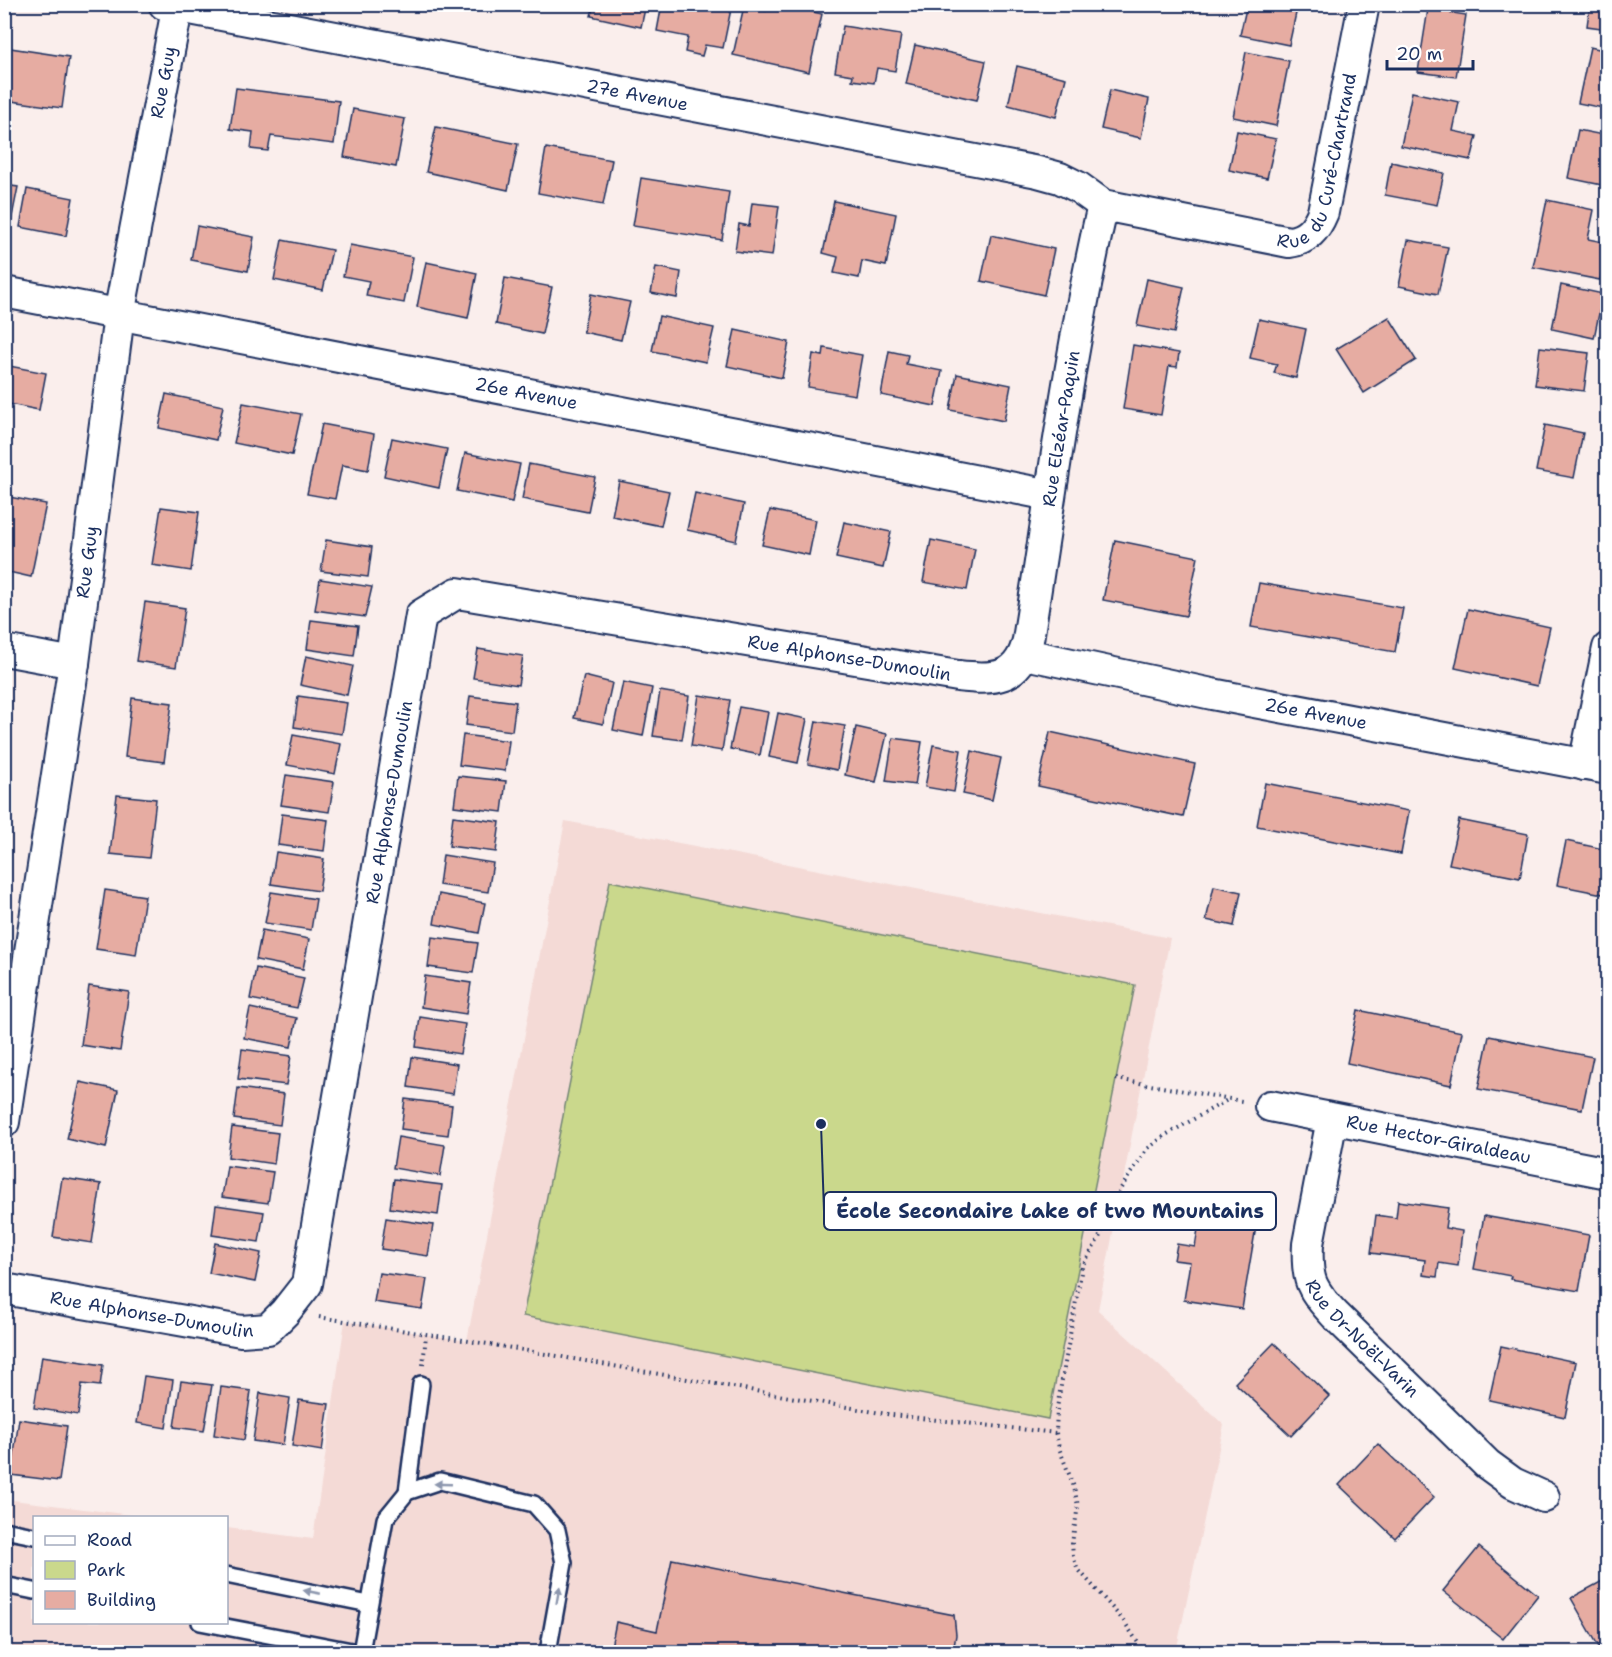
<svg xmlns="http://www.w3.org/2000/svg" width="1612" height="1657" viewBox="0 0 1612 1657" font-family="'Shantell Sans',sans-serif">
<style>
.built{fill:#f4dad6}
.green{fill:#cad88c;stroke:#728475;stroke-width:1.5}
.building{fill:#e6aca2;stroke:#1b2f5e;stroke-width:1.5}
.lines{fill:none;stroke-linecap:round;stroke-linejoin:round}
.service-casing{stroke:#1b2f5e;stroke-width:20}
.minor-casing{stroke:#1b2f5e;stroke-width:34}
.path{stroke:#1b2f5e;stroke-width:4;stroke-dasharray:1.5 4.5;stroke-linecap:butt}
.service{stroke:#fff;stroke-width:15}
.minor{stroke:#fff;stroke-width:30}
.oneway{fill:#8d97ae}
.labels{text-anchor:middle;stroke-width:5;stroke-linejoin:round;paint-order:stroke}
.street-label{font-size:18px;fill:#1b2f5e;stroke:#fff}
.leader{fill:none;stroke:#1b2f5e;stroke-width:2}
.callout-dot{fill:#1b2f5e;stroke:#fff;stroke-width:2}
.callout{fill:#fff;stroke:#1b2f5e;stroke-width:2}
.callout-label{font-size:20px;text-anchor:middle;font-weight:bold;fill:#1b2f5e}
</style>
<rect width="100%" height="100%" fill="#faeeec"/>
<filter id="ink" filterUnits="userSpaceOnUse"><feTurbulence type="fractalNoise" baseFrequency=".0167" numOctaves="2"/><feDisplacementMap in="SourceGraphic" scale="12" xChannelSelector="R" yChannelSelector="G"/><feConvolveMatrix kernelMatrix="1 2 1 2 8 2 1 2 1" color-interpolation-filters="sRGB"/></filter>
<g filter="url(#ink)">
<path class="built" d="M565,821L1170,938L1098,1310L1224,1425L1176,1652H5V1499L147,1517L34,1518V1622H226L227,1528L313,1539L345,1321L467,1341Z"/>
<path class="green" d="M610,881L1135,985L1048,1419L523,1316Z"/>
<g class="building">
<path d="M500,4H524L523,9Z"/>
<path d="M594,4H646L641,27L591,16Z"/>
<path d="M662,4H710L731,9L723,48L705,45L702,56L685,52L688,37L657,31Z"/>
<path d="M768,4H780L822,14L809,72L733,55L744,6L766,11Z"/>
<path d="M1247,4H1298L1289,45L1240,35Z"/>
<path d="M1590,4H1608V29L1587,26Z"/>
<path d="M1428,9L1466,15L1456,77L1418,72Z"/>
<path d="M843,26L901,35L895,71L877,68L874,83L852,80L853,75L835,72Z"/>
<path d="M915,45L986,61L977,100L906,84Z"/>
<path d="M4,47L69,57L62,108L4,100Z"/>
<path d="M1590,47L1608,51V109L1578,103Z"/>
<path d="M1246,52L1289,61L1276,126L1233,117Z"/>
<path d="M1017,66L1066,78L1056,117L1008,105Z"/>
<path d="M236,88L339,101L334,144L271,136L268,151L251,149L253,132L230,129Z"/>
<path d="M1110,90L1149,99L1141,138L1101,129Z"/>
<path d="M1412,92L1459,102L1453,131L1477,136L1471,160L1401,146Z"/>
<path d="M353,109L405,119L396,167L344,157Z"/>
<path d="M436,127L518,144L508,190L426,172Z"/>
<path d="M1578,130L1608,136L1607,186L1568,178Z"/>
<path d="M1237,131L1276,139L1267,178L1229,170Z"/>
<path d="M546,148L612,160L603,205L538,193Z"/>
<path d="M1391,162L1444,173L1437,205L1385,195Z"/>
<path d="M641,178L729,192L722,240L633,226Z"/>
<path d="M4,185L18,187L10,227L4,226Z"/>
<path d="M27,189L73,198L66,236L20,227Z"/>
<path d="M1547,200L1594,210L1588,239L1608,243L1600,280L1533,267Z"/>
<path d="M834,201L896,214L886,266L862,261L859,278L834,273L838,257L823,253Z"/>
<path d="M752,203L779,206L772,256L735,251L739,224L749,226Z"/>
<path d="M197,226L254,237L248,271L191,260Z"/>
<path d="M991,235L1054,249L1044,295L981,281Z"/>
<path d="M282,240L332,250L323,290L274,280Z"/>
<path d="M1408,240L1448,247L1438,294L1399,286Z"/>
<path d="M350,245L413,257L404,303L366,296L369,281L343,276Z"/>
<path d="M426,262L477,273L468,318L417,307Z"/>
<path d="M656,267L681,272L677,298L651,293Z"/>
<path d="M505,278L552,287L542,334L496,324Z"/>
<path d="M1147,279L1184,287L1174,333L1137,326Z"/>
<path d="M1561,285L1603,294L1594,338L1552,329Z"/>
<path d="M591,294L630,302L621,340L583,332Z"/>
<path d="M659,316L714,328L706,362L652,351Z"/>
<path d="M1389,317L1416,360L1364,393L1336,349Z"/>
<path d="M1259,319L1306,329L1296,378L1274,373L1277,364L1250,358Z"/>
<path d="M735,330L789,342L782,378L727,366Z"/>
<path d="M1133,345L1179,353L1177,367L1169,366L1161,415L1123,409Z"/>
<path d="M1540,347L1589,353L1584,391L1535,385Z"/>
<path d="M824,348L862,355L855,395L808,387L813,354L823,356Z"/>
<path d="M889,351L908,355L906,364L942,371L935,406L881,395Z"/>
<path d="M4,365L46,373L39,410L4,403Z"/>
<path d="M957,374L1011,385L1004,421L950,410Z"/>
<path d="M166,394L223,406L216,440L159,428Z"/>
<path d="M243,403L301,414L292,455L234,443Z"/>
<path d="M322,424L374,434L368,470L342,465L335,499L307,494Z"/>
<path d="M1545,425L1583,433L1574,478L1536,471Z"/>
<path d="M392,438L447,449L439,488L384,476Z"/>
<path d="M465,453L520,464L512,502L457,491Z"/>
<path d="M529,464L595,477L588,512L522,499Z"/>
<path d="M619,481L669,491L661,526L612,516Z"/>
<path d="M695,493L744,504L736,541L687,530Z"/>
<path d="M4,496L46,504L31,577L4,571Z"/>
<path d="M161,507L199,512L191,571L152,565Z"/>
<path d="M770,510L816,520L809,555L762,545Z"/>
<path d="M844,522L891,532L883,568L836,558Z"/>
<path d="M326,540L372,547L368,577L321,571Z"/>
<path d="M931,540L975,549L967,590L923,582Z"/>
<path d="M1115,540L1198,557L1186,616L1103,600Z"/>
<path d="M320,579L372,587L365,617L315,610Z"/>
<path d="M1259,583L1403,608L1395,652L1251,627Z"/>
<path d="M145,602L185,608L176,667L136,661Z"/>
<path d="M1468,609L1550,627L1537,686L1455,668Z"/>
<path d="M311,620L358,626L354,656L307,649Z"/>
<path d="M478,649L523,656L518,685L473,678Z"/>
<path d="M306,656L353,666L347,695L300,685Z"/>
<path d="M584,676L612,683L603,724L574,718Z"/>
<path d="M623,682L652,688L643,736L613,730Z"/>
<path d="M660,691L689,696L682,740L653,736Z"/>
<path d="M699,695L730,700L722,751L691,746Z"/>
<path d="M298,696L347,703L342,734L294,727Z"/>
<path d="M470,696L516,702L512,731L466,725Z"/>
<path d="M132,698L172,703L164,762L125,757Z"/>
<path d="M739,707L768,712L760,755L730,749Z"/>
<path d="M778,713L807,719L798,763L769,757Z"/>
<path d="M816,721L845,726L837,770L808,764Z"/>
<path d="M856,727L887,734L876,782L845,775Z"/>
<path d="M1050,732L1195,764L1183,817L1038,786Z"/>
<path d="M293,735L341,744L335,774L287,765Z"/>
<path d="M463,735L509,741L505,771L459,765Z"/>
<path d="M893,738L922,742L915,785L886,781Z"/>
<path d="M933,745L961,750L954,792L925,787Z"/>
<path d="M972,751L1001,758L992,800L963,794Z"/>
<path d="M286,775L334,782L329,812L281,805Z"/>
<path d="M458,776L506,781L502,812L454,806Z"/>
<path d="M1265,783L1409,811L1401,854L1257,826Z"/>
<path d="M117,795L156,799L149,858L110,854Z"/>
<path d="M282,814L328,820L324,851L278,845Z"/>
<path d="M453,816L500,822L496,852L449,846Z"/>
<path d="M1459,820L1528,834L1520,878L1449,864Z"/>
<path d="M1566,841L1608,850V895L1557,885Z"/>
<path d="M276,852L324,859L319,891L271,884Z"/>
<path d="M443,855L493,863L488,892L439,885Z"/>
<path d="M1214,886L1241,892L1234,926L1206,920Z"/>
<path d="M105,890L145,896L136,955L96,949Z"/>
<path d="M271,892L316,899L311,930L265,923Z"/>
<path d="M439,894L485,903L479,933L434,924Z"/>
<path d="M262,930L309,939L303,969L256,960Z"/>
<path d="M432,937L478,943L473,973L428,967Z"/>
<path d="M256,968L304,978L297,1008L250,999Z"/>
<path d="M425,976L471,983L466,1014L421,1007Z"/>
<path d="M89,986L129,992L120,1051L81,1045Z"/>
<path d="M250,1008L297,1018L291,1047L244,1038Z"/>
<path d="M1358,1010L1462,1032L1451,1085L1347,1063Z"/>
<path d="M420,1017L465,1024L460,1054L416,1047Z"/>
<path d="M1489,1036L1593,1057L1582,1109L1478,1089Z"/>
<path d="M242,1049L291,1056L286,1085L238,1079Z"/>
<path d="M412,1057L457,1064L453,1094L408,1087Z"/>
<path d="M80,1082L118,1090L106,1148L67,1139Z"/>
<path d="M238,1088L284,1094L280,1125L234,1119Z"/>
<path d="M405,1099L452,1105L448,1135L401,1129Z"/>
<path d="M232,1127L278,1133L274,1164L228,1157Z"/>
<path d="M398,1137L445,1145L440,1176L393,1168Z"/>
<path d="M227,1166L273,1172L268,1203L222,1197Z"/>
<path d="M62,1178L101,1184L92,1243L53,1237Z"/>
<path d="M394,1179L442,1185L438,1215L390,1208Z"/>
<path d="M1204,1194L1260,1203L1242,1309L1184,1300L1190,1262L1174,1260L1177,1244L1195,1247Z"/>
<path d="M1398,1201L1448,1208L1445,1228L1462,1231L1458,1266L1439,1263L1437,1277L1423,1275L1425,1260L1371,1253L1376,1215L1396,1218Z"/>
<path d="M216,1205L264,1212L259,1242L212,1235Z"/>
<path d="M1484,1216L1589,1235L1579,1291L1510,1279L1511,1276L1474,1269Z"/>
<path d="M386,1218L433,1225L428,1256L381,1249Z"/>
<path d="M215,1243L261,1253L255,1282L209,1273Z"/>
<path d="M379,1273L427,1279L422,1309L374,1302Z"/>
<path d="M1274,1343L1329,1396L1291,1436L1235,1383Z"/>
<path d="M1501,1346L1576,1362L1565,1417L1489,1400Z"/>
<path d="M42,1356L103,1365L100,1386L82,1384L78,1415L34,1408Z"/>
<path d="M144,1376L173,1380L166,1428L137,1423Z"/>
<path d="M181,1381L212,1385L204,1431L174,1427Z"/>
<path d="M221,1387L251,1391L244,1440L214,1435Z"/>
<path d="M260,1393L290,1398L283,1445L253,1441Z"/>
<path d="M299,1400L329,1404L322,1451L292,1446Z"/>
<path d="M19,1419L67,1426L59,1481L11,1475Z"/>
<path d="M1378,1444L1434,1497L1395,1538L1339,1485Z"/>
<path d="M1479,1547L1538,1595L1503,1639L1443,1591Z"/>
<path d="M672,1559L954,1615L956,1635L953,1652H610L616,1622L657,1631Z"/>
<path d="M1608,1578V1642L1599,1647L1571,1598Z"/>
</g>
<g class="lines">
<g class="service-casing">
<g id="service">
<path d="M407,1492L421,1384"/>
<path d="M4,1530L34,1536"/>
<path d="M226,1575L369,1604"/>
<path d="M4,1585L34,1591"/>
<path d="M200,1622L357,1652"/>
<path d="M361,1652L385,1519L407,1492L440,1481L534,1504L557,1530L564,1563L548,1652"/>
</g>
</g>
<g class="minor-casing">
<g id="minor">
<path id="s1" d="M164,4L1038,172L1060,178L1078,187L1103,205L1289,242C1307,240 1316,229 1323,212L1364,4"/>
<path id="s2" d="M4,292L1050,495"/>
<path d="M4,650L74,663"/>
<path id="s3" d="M1025,654L1212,694L1608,769"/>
<path d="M1584,765L1608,648"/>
<path id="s4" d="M1270,1106L1608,1173"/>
<path id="s5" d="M1332,1119L1308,1244C1306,1280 1311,1289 1335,1315L1487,1464L1513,1483L1544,1497"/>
<path id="s6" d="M4,1122L74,663L119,315L178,4"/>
<path id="s7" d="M4,1289L241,1331L268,1329L285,1312L307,1284L421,615L457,593L958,676C993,680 1019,680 1028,640C1051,495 1070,349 1103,205"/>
</g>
</g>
<g class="path">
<path d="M1116,1079L1242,1101"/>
<path d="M319,1317L500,1346L892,1415L1056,1433"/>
<path d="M423,1365L426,1335"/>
<path d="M1144,1652L1123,1620L1077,1568L1073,1556L1072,1543L1078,1506L1074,1487L1059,1448L1056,1433L1057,1408L1082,1267L1099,1238L1121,1188L1146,1150L1164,1136L1229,1099"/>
</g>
<use href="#service" class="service"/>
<use href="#minor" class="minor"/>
</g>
<defs><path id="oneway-solid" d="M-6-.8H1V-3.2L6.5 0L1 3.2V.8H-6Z" transform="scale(1.5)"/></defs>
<g class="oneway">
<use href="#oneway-solid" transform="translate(443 1484) rotate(-178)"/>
<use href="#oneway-solid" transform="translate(312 1592) rotate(-169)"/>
<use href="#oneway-solid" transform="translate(558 1595) rotate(-80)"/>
</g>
</g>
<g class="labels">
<g class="street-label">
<text dy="6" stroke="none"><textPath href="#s6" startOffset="1052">Rue Guy</textPath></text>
<text dy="6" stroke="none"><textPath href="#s1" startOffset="482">27e Avenue</textPath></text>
<text dy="6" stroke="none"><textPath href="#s1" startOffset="1242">Rue du Curé-Chartrand</textPath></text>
<text dy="6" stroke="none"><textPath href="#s2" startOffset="532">26e Avenue</textPath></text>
<text dy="6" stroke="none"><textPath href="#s7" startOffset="1860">Rue Elzéar-Paquin</textPath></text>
<text dy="6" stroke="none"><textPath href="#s6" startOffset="566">Rue Guy</textPath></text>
<text dy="6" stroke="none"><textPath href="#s7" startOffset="1446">Rue Alphonse-Dumoulin</textPath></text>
<text dy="6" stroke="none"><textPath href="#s3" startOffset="297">26e Avenue</textPath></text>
<text dy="6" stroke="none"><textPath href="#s7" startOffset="816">Rue Alphonse-Dumoulin</textPath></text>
<text dy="6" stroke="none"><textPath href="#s4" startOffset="172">Rue Hector-Giraldeau</textPath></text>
<text dy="6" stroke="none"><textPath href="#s7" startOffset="150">Rue Alphonse-Dumoulin</textPath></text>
<text dy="6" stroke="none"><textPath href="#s5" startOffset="242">Rue Dr-Noël-Varin</textPath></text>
</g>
</g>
<path class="leader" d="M821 1124L824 1211"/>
<circle class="callout-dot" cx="821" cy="1124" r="6"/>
<rect class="callout" x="824" y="1192" width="452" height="38" rx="6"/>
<g class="callout-label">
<text x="1050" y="1218">École Secondaire Lake of two Mountains</text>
</g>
<rect width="1612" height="1657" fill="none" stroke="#fff" stroke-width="24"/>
<rect x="12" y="12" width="1588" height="1633" fill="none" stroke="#1b2f5e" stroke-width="2" filter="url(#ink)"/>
<rect x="33" y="1516" width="195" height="108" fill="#ffffff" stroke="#a4acbf" stroke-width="1.5"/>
<rect x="45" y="1536" width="30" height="9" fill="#ffffff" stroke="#a4acbf" stroke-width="1.5"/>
<text x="87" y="1546" font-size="18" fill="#1b2f5e">Road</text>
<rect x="45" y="1561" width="30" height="18" fill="#cad88c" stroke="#a4acbf" stroke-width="1.5"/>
<text x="87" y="1576" font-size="18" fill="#1b2f5e">Park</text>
<rect x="45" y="1591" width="30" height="18" fill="#e6aca2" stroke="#a4acbf" stroke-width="1.5"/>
<text x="87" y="1606" font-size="18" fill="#1b2f5e">Building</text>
<path d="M1387 60v9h86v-9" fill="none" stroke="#1b2f5e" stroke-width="3"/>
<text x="1396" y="60" font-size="18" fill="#1b2f5e" stroke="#ffffff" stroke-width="4.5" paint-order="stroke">20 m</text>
</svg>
